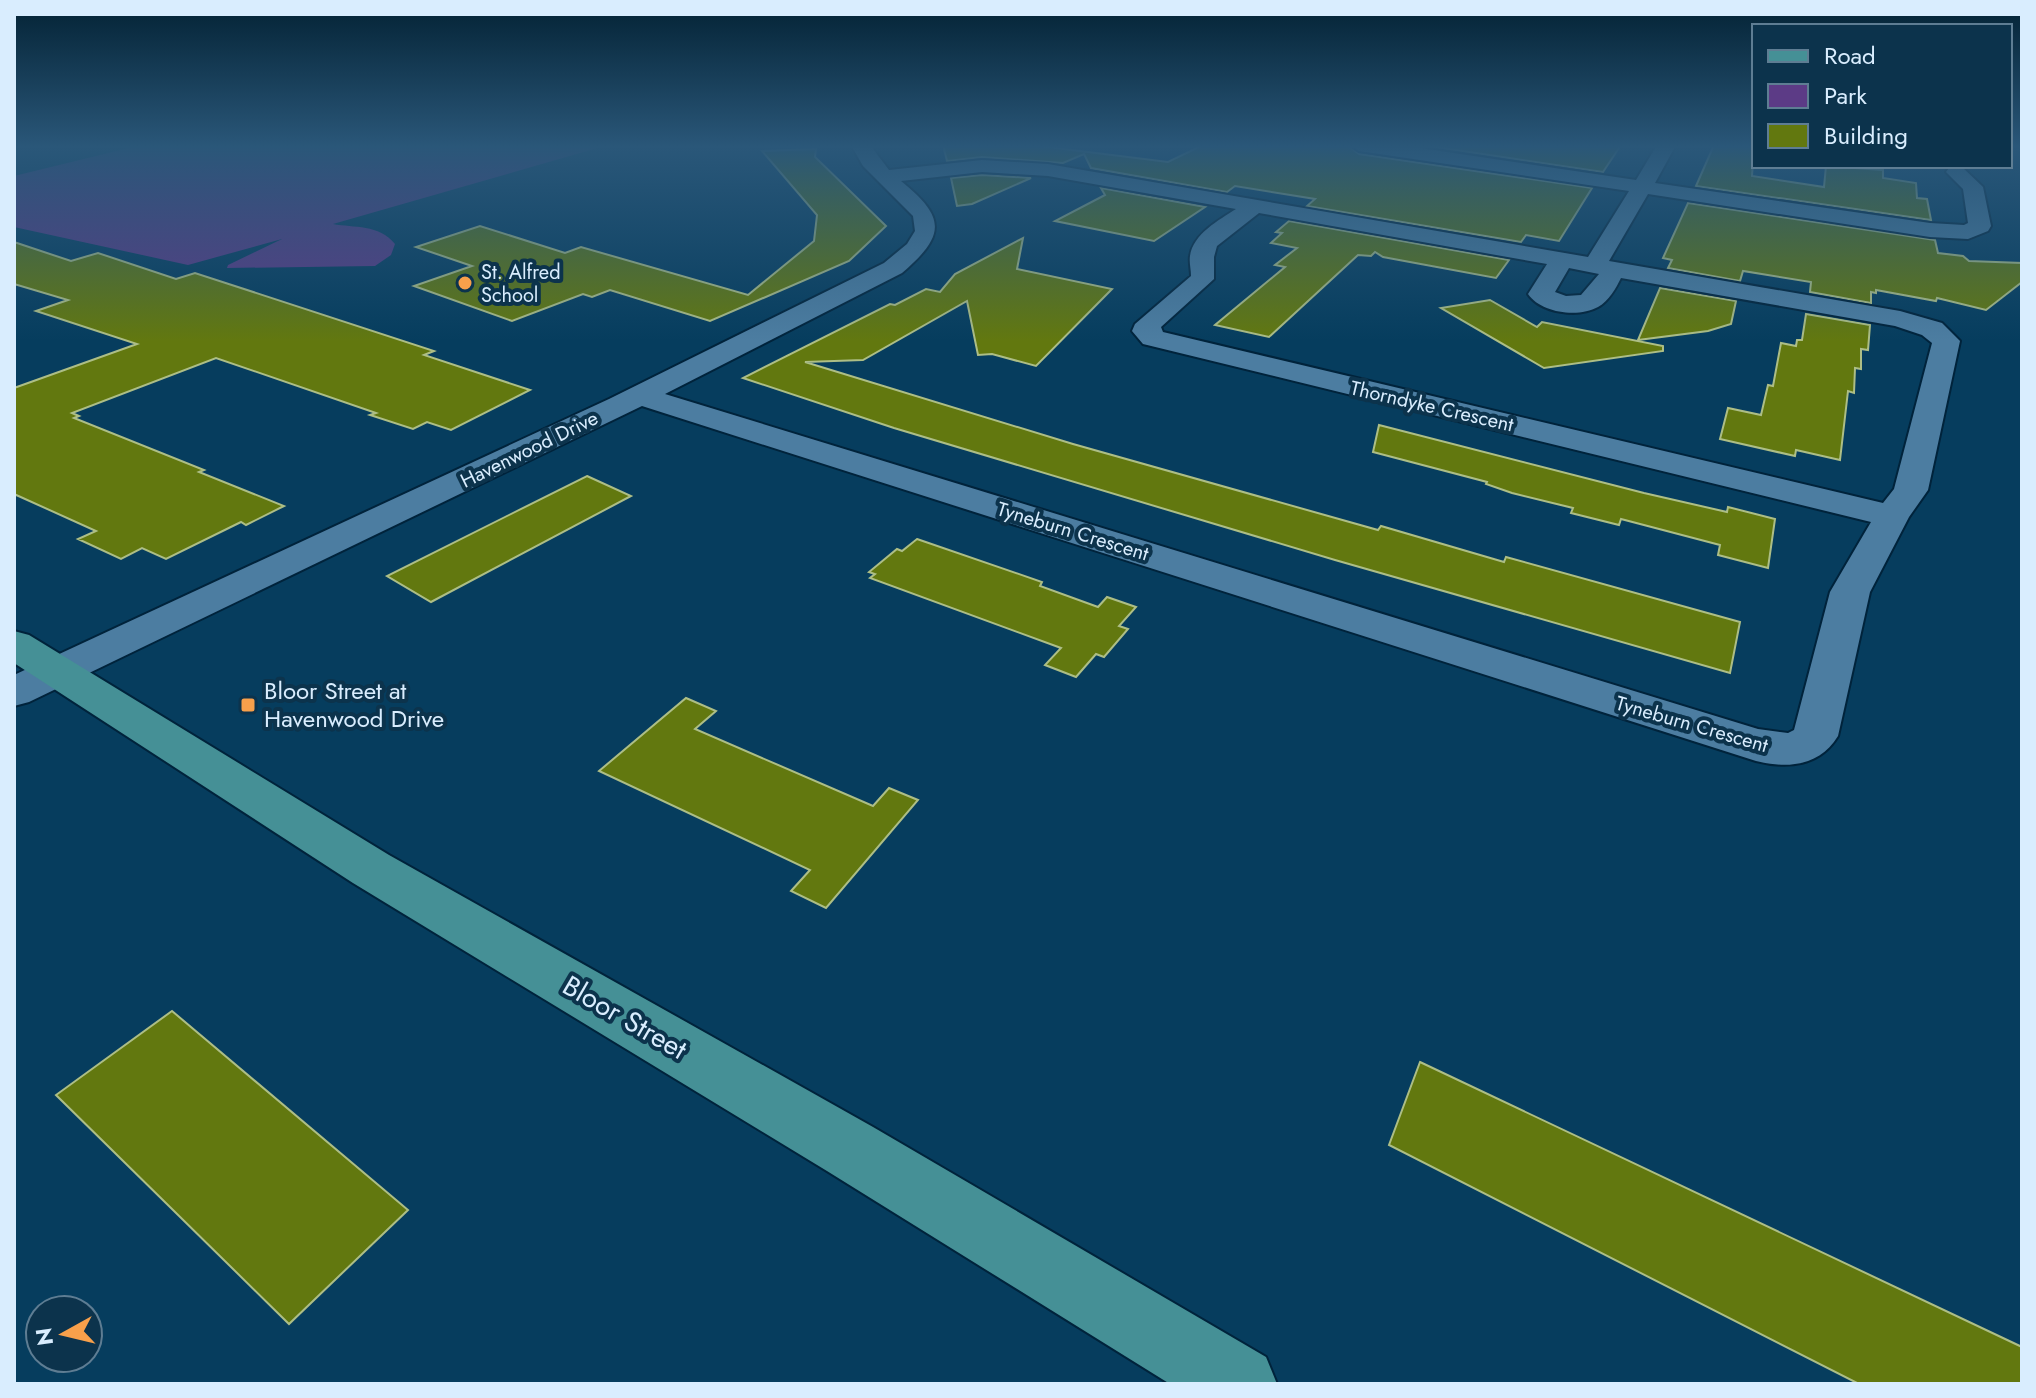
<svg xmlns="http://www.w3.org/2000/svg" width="2036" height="1398" viewBox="0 0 2036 1398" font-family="Jost,sans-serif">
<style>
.green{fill:#5c3b86}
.building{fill:#62780f;stroke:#adbe86;stroke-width:2}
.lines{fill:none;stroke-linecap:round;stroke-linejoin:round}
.minor-casing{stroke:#00233b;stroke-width:4}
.major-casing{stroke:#00233b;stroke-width:4}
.minor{fill:#4c7da1;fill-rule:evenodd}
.major{fill:#459096;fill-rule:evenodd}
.poi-dot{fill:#f8a04b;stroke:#0c334c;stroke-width:3}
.labels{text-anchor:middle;stroke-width:8;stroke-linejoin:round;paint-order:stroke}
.far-poi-label{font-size:20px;fill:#d9edfe;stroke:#0c334c;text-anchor:start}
.far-street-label{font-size:20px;fill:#d9edfe;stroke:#0c334c}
.poi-label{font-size:24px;fill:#d9edfe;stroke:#0c334c;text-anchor:start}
.near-street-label{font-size:28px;fill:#d9edfe;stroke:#0c334c}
</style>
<rect width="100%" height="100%" fill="#063d5e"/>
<path class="green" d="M141,145H608L333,224C354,228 379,224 395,244L391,255L375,266L227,268L228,265L282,239L188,265L14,227V176Z"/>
<g class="building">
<path d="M943,145H1032L1168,162L1203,145H1347L1359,154L1592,188L1559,241L1526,235L1521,242L1307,206L1315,199L1235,186L1227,192L1091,168L1084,154L1063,163L982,157L947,161Z"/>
<path d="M1423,145H1621L1603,172Z"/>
<path d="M1714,145H1754L1752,176L1824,187L1826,166L1883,170V178L1916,183L1917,198L1927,199L1931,220L1696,186Z"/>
<path d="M816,149L815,157L886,226L849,261L710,321L610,290L592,297L583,294L512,321L414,286L472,266L416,247L480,226L565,253L581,247L748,295L814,241L817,215L762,151Z"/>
<path d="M982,175L1031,178L972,204L957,206L951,178Z"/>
<path d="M1101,188L1205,207L1154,241L1055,221L1105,195Z"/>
<path d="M1688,203L1935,240L1938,253L1963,256L1969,261L2022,263V282L1986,310L1937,298L1936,301L1876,290V293L1871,292V303L1810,292L1811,282L1743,271L1740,281L1668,268L1672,260L1663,258Z"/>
<path d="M1289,221L1509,260L1496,278L1383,257L1375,252L1371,256L1358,255L1269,337L1215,325L1285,267L1275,265L1297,248L1271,243L1282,233L1276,232Z"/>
<path d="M1023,238L1017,269L1112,289L1036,366L992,354L978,355L967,301L863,360L805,362L1073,444L1378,530L1381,526L1504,562L1506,557L1740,622L1730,673L1335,560L894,428L743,378L890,304L895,305L926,289L940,292L955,274Z"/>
<path d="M14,242L71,261L98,253L176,279L195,273L434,351L424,355L530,390L451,430L427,422L413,429L370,415L376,413L216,358L72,413L79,416L74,418L204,470L199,472L284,506L246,525L241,522L166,559L142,548L121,559L78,539L96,531L14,494V388L137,344L36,311L68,300L14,284Z"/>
<path d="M1660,288L1736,301L1731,324L1708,331L1638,340Z"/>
<path d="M1490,300L1537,327L1542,322L1663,346V351L1544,368L1441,308Z"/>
<path d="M1806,314L1870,325L1868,350L1861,349V369L1855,368L1854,393L1848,391L1840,460L1796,450L1795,456L1720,439L1728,408L1761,415L1768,385L1773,386L1781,343L1796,346L1797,340H1802Z"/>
<path d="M1379,425L1644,493L1727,512L1728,507L1775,519L1768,568L1718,555L1720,545L1621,519L1619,525L1571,513L1573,508L1512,493L1486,484L1487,482L1373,452Z"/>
<path d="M587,476L631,496L431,602L387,576Z"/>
<path d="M917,539L1042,582L1040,586L1098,607L1107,597L1136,607L1119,626L1128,629L1104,657L1096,654L1076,677L1045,665L1061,648L870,578L875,574L869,572L897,549L902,551Z"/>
<path d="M686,698L716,711L695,729L873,806L889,788L918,800L826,908L791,891L810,870L599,771Z"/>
<path d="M172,1011L408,1210L289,1324L56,1095Z"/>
<path d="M1420,1062L2022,1347V1384H1859L1389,1145Z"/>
</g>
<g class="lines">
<g class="minor-casing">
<path id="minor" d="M851,145H870L889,170L982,160L1048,164L1588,257L1629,191L1359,151L1350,145H1400L1636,180L1657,145H1676L1655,183L1930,223L1964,225L1968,223L1963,189L1946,172L1949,168H1963L1983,187L1991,226L1988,231L1968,239L1930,237L1648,194L1609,261L1900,311L1942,323L1960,341L1928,490L1909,517L1870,592L1838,736C1820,766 1788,769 1756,761L642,406L29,702L14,706V675L609,399L884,263L907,244L915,231L913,216L863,166ZM982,172L1048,176L1236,209C1219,220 1193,234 1190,256C1189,262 1191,269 1191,276L1135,324L1132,331L1143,344L1871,522L1830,592L1794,730L1788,733L1758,729L665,394L902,273C945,236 947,218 901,181ZM1259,213L1547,264L1528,294C1541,313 1578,318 1598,307C1609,301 1616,288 1621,278L1895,326L1922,335L1932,343L1894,489L1883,503L1163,332L1161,327L1214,279V257L1217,246ZM1569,268L1599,274L1581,295L1566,296L1555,292Z"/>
</g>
<g class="major-casing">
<path id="major" d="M14,631L29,635L389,855L873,1127L1266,1357L1277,1384H1170L827,1171L353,883L14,663Z"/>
</g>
<use href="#minor" class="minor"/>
<use href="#major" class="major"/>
</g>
<linearGradient id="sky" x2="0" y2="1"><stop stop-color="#032234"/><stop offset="0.43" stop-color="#2a5779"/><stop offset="1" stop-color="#2a5779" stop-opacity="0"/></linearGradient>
<rect width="2036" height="341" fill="url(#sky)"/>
<g class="poi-dot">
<circle cx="465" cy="283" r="8"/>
<rect x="240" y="697" width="16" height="16" rx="4"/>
</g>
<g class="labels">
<g class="far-poi-label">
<text x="481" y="279">St. Alfred<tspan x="481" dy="23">School</tspan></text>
</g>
<g class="far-street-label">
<text transform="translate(1432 406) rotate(13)" y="7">Thorndyke Crescent</text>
<text transform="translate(529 449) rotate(-26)" y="7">Havenwood Drive</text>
<text transform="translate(1073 531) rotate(17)" y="7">Tyneburn Crescent</text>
<text transform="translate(1692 724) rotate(16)" y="7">Tyneburn Crescent</text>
</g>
<g class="poi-label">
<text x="264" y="699">Bloor Street at<tspan x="264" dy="28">Havenwood Drive</tspan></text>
</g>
<g class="near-street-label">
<text transform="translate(625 1017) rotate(30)" y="10">Bloor Street</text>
</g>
</g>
<rect width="2036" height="1398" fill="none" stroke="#d9edfe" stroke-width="32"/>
<rect x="1752" y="24" width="260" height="144" fill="#0c334c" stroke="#5e7d93" stroke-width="2"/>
<rect x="1768" y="50" width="40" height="12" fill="#459096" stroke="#5e7d93" stroke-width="2"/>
<text x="1824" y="64" font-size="24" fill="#d9edfe">Road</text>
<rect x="1768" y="84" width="40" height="24" fill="#5c3b86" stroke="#5e7d93" stroke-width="2"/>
<text x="1824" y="104" font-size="24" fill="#d9edfe">Park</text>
<rect x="1768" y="124" width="40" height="24" fill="#62780f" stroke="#5e7d93" stroke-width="2"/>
<text x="1824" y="144" font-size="24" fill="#d9edfe">Building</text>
<g transform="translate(64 1334) rotate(262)"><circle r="38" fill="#0c334c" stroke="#5e7d93" stroke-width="2"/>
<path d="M0-6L14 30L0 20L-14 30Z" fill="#f8a04b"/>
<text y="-12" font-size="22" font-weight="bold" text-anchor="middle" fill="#d9edfe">N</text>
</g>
</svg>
